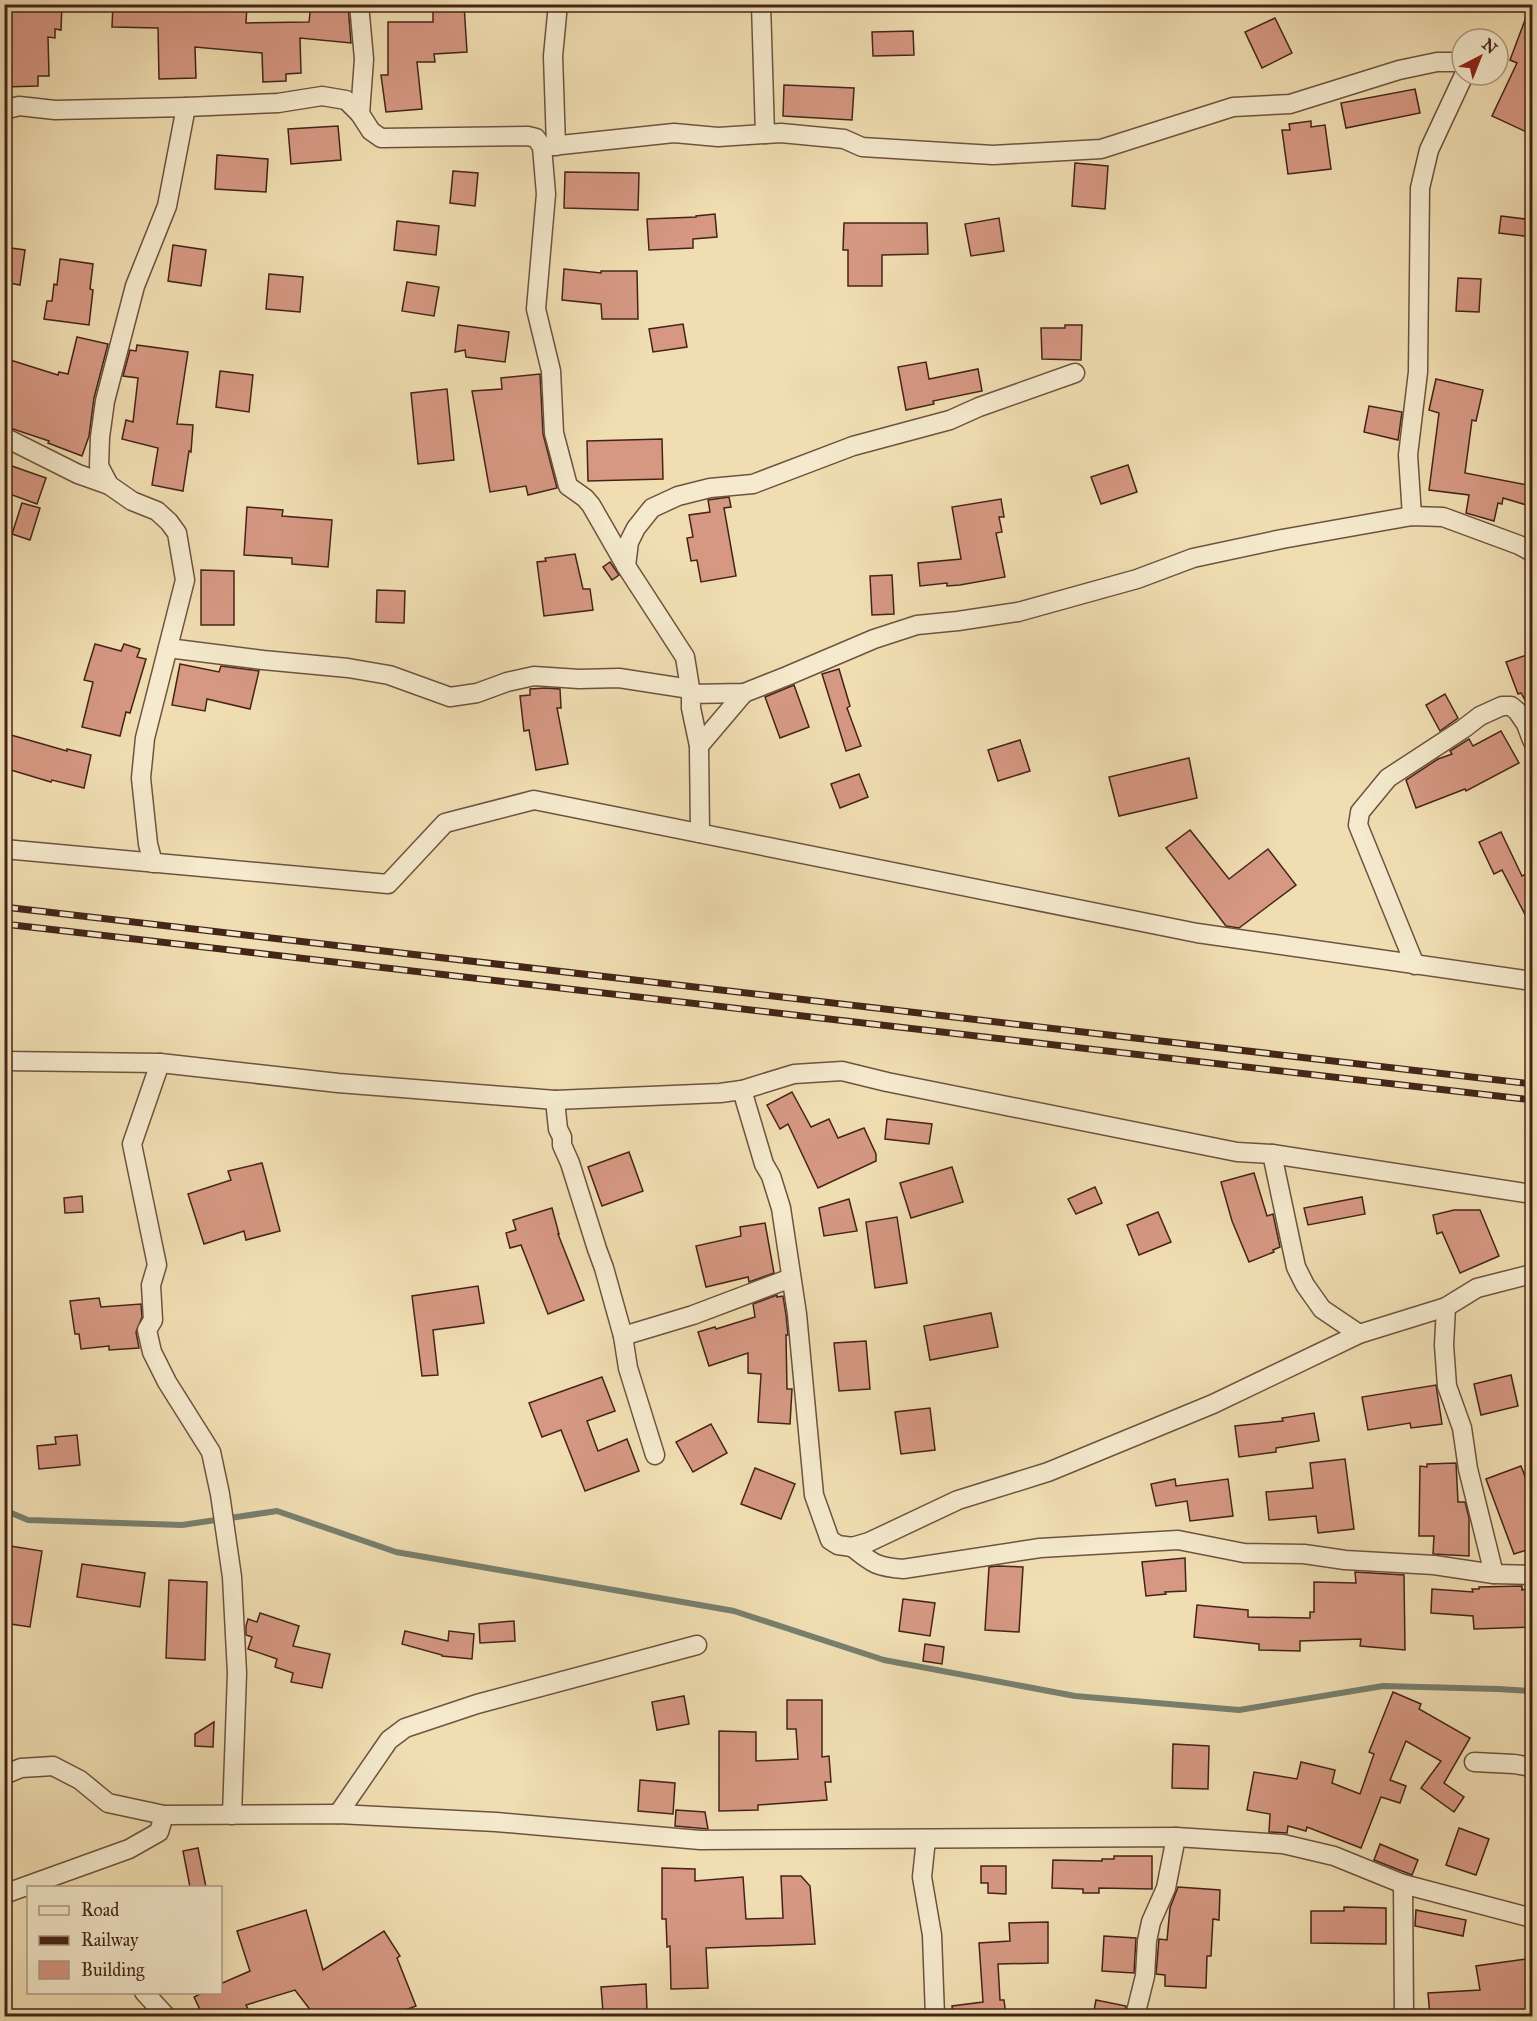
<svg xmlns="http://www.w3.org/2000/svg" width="1537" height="2021" viewBox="0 0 1537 2021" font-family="'IM FELL Great Primer',serif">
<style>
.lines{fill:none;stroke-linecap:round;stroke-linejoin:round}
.stream{stroke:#787f6f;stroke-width:6}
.building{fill:#d69883;stroke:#442419;stroke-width:1.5}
.minor-casing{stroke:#6f523f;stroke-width:21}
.minor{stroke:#f5eacd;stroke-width:18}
.rail-casing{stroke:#442419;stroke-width:7}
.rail{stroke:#f5eacd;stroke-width:4.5;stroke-dasharray:14;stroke-linecap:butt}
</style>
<rect width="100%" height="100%" fill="#f0deb2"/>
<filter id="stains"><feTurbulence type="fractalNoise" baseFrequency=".00333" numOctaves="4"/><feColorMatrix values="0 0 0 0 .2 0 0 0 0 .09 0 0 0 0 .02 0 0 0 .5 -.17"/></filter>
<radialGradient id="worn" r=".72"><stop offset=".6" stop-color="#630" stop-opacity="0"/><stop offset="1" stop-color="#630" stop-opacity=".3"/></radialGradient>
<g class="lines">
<path class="stream" d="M4,1510L28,1520L182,1525L277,1511L396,1552L734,1611L884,1660L1075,1696L1239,1710L1383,1686L1498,1689L1532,1691"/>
</g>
<g class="building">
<path d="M4,4H62L61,30L55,29V38L48,37L49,76H38V86L4,87Z"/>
<path d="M113,4L247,5L246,23L309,22L311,4L348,5L351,43L300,38L301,73L286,74V81L263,82L262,53L195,47L196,78L159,79L158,28L112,27Z"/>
<path d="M433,4H464L467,52L434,54L435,62H417L422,109L386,112L381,75H388V22H433Z"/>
<path d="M1531,4H1533V135L1492,116L1517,63L1510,60Z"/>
<path d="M1275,18L1292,53L1262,68L1245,32Z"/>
<path d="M913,31L914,55L873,56L872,32Z"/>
<path d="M784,85L854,88L852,120L783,116Z"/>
<path d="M1415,89L1420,113L1346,128L1341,103Z"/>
<path d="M1311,121V127L1325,125L1331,169L1288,174L1282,130H1290L1289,124Z"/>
<path d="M338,126L341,160L291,164L288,129Z"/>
<path d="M217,155L268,159L266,192L215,189Z"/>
<path d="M1075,163L1108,166L1105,209L1072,206Z"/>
<path d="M453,171L478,173L475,206L450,203Z"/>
<path d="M565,172L639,173L638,210L564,208Z"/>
<path d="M715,214L717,237L693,239V248L649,250L647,219L696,217V216Z"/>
<path d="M1501,216L1533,220V237L1499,233Z"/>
<path d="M999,218L1004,251L971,256L965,224Z"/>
<path d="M397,221L439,226L436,255L394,250Z"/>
<path d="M844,223H927L928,254L882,255V286H848V250H843Z"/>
<path d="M173,245L206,250L201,286L168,281Z"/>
<path d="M4,247L25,250L20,285L4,282Z"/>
<path d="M60,259L93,264L90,289L93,290L89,325L44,319L47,301H52L54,284L57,285Z"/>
<path d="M564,269L601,273V271H637L638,319H602L601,304L562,300Z"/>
<path d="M269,274L303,277L300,312L266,309Z"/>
<path d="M1458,278L1481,279L1479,312L1456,311Z"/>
<path d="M407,282L439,287L434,316L402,311Z"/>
<path d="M683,324L687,347L653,352L649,329Z"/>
<path d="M458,325L509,332L505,362L466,357L465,350L455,352Z"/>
<path d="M1065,325H1082L1081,360L1042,359L1041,328H1065Z"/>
<path d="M77,337L108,344L94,398L89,436L82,456L48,443L49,441L4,426V358L58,375L59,372L68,374Z"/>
<path d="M137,345L188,352L177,424L193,425L191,452L189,451L183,491L152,485L158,448L122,439L126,420L133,422L138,378L123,376L130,350L136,351Z"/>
<path d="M926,362L929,379L978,369L982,391L933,401L934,404L906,410L898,367Z"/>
<path d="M220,371L253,375L249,412L216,407Z"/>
<path d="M540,374L543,434L557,488L528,495L526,486L490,492L472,391L502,389L501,378Z"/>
<path d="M1436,379L1483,390L1476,421L1472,420L1465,473L1533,486V507L1503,498L1502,504L1498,503L1494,521L1466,513L1469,495L1429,490L1439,413L1429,410Z"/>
<path d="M447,389L454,460L418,464L411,393Z"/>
<path d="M1369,406L1402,412L1398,440L1364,432Z"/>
<path d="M662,439L663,479L588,481L587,441Z"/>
<path d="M9,465L46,478L37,504L4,492V478Z"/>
<path d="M1128,465L1137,492L1101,504L1091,477Z"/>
<path d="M729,497L731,507L724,508L736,576L701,582L697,560L691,561L687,538L693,537L689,515L710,512L708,500Z"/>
<path d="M1001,499L1004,517H999L1002,532L996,533L1005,577L960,585L947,586V583L920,586L918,563L961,559L952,507Z"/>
<path d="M22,503L40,508L30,540L12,534Z"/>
<path d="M247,507L283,510L282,516L332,520L328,567L292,564V558L244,555Z"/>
<path d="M575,554L583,589H590L593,610L544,616L537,562L546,561L545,558Z"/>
<path d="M610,562L619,575L612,580L603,567Z"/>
<path d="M201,570L234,571V625H201Z"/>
<path d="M892,575L894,614L872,615L870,576Z"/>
<path d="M377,590L405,591L404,623L376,622Z"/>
<path d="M95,644L121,651L124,644L140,649L137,657L146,659L130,713L126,712L120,736L82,727L93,682L84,680Z"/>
<path d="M1533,653V714L1521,693L1518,694L1506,662Z"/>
<path d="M180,664L219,672L221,666L259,671L250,709L207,699L205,711L172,705Z"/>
<path d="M839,669L850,706L847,708L861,746L846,751L822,674Z"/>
<path d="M794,685L809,727L780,738L765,697Z"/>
<path d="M545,688L560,689L561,708H557L568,764L536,770L529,730L524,731L520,696L530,695V689Z"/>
<path d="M1445,694L1458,718L1440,731L1426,705Z"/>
<path d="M1501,731L1519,763L1466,791L1465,789L1416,808L1406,780L1438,759L1452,754L1450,751L1469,739L1473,746Z"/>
<path d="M4,733L67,751V749L91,755L84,788L52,780L51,782L4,768Z"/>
<path d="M1020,740L1030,771L998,781L988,750Z"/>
<path d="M1189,758L1197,798L1119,816L1109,777Z"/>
<path d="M859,774L868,797L840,808L831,784Z"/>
<path d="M1190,830L1229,879L1268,849L1296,885L1239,928L1226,926L1166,848Z"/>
<path d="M1501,832L1522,876L1533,871V930L1502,870L1494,874L1479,842Z"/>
<path d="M792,1092L811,1127L829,1119L838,1138L864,1128L876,1154V1161L818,1188L788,1124L780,1129L767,1105Z"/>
<path d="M887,1119L932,1124L929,1144L885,1139Z"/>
<path d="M629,1152L643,1191L602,1206L588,1167Z"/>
<path d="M262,1163L280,1231L246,1240L244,1231L204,1244L188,1194L231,1180L228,1171Z"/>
<path d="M952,1167L963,1202L911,1218L900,1183Z"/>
<path d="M1254,1173L1267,1216L1273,1214L1280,1247L1273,1250L1274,1252L1249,1262L1232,1221L1221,1182Z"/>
<path d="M1095,1187L1102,1203L1076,1214L1068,1199Z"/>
<path d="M82,1196L83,1212L65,1213L64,1198Z"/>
<path d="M1362,1197L1365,1214L1308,1225L1304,1208Z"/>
<path d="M849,1199L857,1231L824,1236L819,1208Z"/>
<path d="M552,1208L559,1234H558L584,1300L548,1314L521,1245L510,1248L506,1233L516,1230L513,1220Z"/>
<path d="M1454,1210H1480L1499,1256L1460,1273L1442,1232L1437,1234L1433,1215Z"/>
<path d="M1158,1212L1171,1242L1139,1255L1127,1225Z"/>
<path d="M897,1217L907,1283L875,1288L866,1222Z"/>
<path d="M765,1223L774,1273L749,1282L748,1277L706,1287L696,1246L741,1236L740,1227Z"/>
<path d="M478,1286L484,1323L433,1330L438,1375L422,1376L412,1296Z"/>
<path d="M777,1295V1297L783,1296L786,1315L788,1335H786L787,1389H792L790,1424L758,1422L761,1374L748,1373V1353L709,1366L698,1332L715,1327L716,1329L755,1317L753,1304Z"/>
<path d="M99,1298L101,1307L141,1304L142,1317L136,1332L139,1348L109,1350V1346L81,1349L79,1334H75L70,1301Z"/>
<path d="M991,1313L998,1347L930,1360L924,1326Z"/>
<path d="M866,1341L870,1389L839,1391L834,1343Z"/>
<path d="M1511,1375L1518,1406L1481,1415L1474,1384Z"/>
<path d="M602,1377L615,1411L587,1421L598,1451L627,1439L639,1471L585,1491L561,1430L542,1437L529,1403Z"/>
<path d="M1436,1385L1442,1424L1411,1428L1410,1423L1368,1430L1362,1397Z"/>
<path d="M930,1408L935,1450L901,1454L895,1412Z"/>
<path d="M1314,1413L1319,1441L1276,1448V1452L1239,1457L1235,1426L1283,1421L1282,1418Z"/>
<path d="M711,1424L727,1453L693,1472L676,1442Z"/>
<path d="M77,1435L80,1465L39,1469L37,1446L56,1444L55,1437Z"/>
<path d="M1345,1459L1354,1529L1318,1533L1316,1516L1269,1520L1266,1492L1313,1488L1310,1463Z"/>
<path d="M1456,1463L1458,1502H1465L1469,1518V1556L1433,1554L1434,1536H1419L1420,1466L1427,1467V1464Z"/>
<path d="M1521,1466L1533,1497V1548L1514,1554L1486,1479Z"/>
<path d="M755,1468L795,1484L781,1519L741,1504Z"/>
<path d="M1175,1479L1176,1486L1228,1479L1233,1516L1190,1521L1187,1501L1156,1506L1151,1484Z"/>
<path d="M4,1545L42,1551L30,1627L4,1623Z"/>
<path d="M1185,1558L1186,1591L1165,1592L1166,1594L1146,1596L1142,1562Z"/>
<path d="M82,1564L145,1573L140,1607L77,1597Z"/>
<path d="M998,1566L1023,1567L1019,1632L985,1630L989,1567Z"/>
<path d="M1355,1572L1404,1575L1405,1650L1360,1646L1361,1639L1300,1641V1651L1259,1650V1644L1194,1637L1197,1605L1248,1610V1617L1310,1618V1612H1314V1582L1356,1583Z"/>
<path d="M169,1580L207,1582L205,1660L166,1658Z"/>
<path d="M1522,1586V1590L1533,1587V1627L1474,1629L1473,1616L1431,1613L1432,1589L1473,1592L1472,1589H1479V1587Z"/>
<path d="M903,1599L935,1603L930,1636L899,1631Z"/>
<path d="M260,1613L299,1626L293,1646L330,1654L322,1688L291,1682L293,1673L275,1667L277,1659L248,1649L252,1637L246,1635V1626L248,1619L257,1622Z"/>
<path d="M514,1621L515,1641L480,1643L479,1624Z"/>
<path d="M405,1631L448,1641L449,1631L474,1634L472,1659L442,1656V1655L402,1644Z"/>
<path d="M925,1644L944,1647L942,1664L923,1661Z"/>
<path d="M1393,1692L1421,1704L1419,1709L1470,1738L1444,1783L1464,1797L1454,1812L1421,1788L1441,1761L1406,1741L1390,1780L1406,1786L1400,1803L1381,1797L1361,1848L1307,1827L1306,1831L1288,1826L1287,1833L1269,1832L1270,1814L1247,1810L1254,1772L1297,1779L1301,1762L1335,1770L1332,1783L1360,1794L1374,1754L1369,1752Z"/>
<path d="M684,1696L689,1724L657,1730L652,1702Z"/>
<path d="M787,1700H822V1757L829,1756L831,1782H825L827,1800L758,1805V1810L719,1811V1731L756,1732V1761L798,1759L796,1729H787Z"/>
<path d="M214,1722L213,1747L195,1746V1734Z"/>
<path d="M1173,1744L1209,1746L1208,1789L1172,1788Z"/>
<path d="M640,1780L675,1783L673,1814L638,1811Z"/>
<path d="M676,1810L705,1812L708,1829L675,1826Z"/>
<path d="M1459,1828L1489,1839L1476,1875L1446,1865Z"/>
<path d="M1380,1844L1418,1860L1412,1875L1374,1860Z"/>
<path d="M198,1848L206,1887H190L183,1851Z"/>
<path d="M1114,1856H1152V1889L1099,1888V1893H1083V1889L1052,1888L1053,1860L1102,1861V1859H1114Z"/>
<path d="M981,1866H1006V1894L988,1893V1883H981Z"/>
<path d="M662,1868L695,1869V1881L743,1877L746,1919L783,1918L781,1876H801L810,1886L815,1944L706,1948L708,1988L671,1989L670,1946L667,1947L666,1919H662Z"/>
<path d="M1178,1887L1220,1890L1219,1920L1213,1919L1211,1956H1207L1206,1988L1165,1986V1975L1156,1974L1159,1939L1167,1940L1170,1908Z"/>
<path d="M1344,1907L1386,1908V1944L1311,1943V1911H1344Z"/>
<path d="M306,1910L323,1970L384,1931L400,1956L397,1958L416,2006L389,2016H315L295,1990L246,2005L249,2011L238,2016H203L194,1997L204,1992H220V1984L250,1971L237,1931Z"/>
<path d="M1416,1910L1466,1920L1463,1936L1415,1926Z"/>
<path d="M1048,1922V1963L998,1964L1000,2000H1004L1006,2016H953L952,2006L983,2002L979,1943L1010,1941L1009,1923Z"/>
<path d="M1104,1936L1136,1938L1134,1973L1102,1971Z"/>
<path d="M1533,1958V2016H1430L1428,1993L1480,1990L1476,1966Z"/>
<path d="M646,1984L647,2010L603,2012L601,1987Z"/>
<path d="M1096,2000L1126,2006L1124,2016H1093Z"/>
</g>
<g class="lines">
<g class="minor-casing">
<g id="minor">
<path d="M359,4L364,59L360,114"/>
<path d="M761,4L765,134"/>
<path d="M4,110L19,106L55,110L186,107L278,103L322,96L346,100L360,114L371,131L381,138L528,136L536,138L542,147L546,194L536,309L551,371L554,433L568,486L585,498L591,505L626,566L685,657L691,694"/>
<path d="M556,146L553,56L558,4"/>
<path d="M542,147L674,133L718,137L781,133L844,139L862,147L993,155L1101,149L1233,107L1290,104L1399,70L1437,62H1462"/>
<path d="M4,437L78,474L109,485"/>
<path d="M1412,516L1408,455L1418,372L1420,188L1429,150L1464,75"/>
<path d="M626,566L629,542L636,528L652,508L678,496L710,488L753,484L853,446L950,420L979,407L1075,373"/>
<path d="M168,648L263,660L348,668L389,675L450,697L477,693L507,682L534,676L579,679L619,678L690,689"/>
<path d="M699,746L744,693"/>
<path d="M700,833L699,746L691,708V694L744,693L787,676L874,639L917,625L958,621L1018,612L1137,579L1193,558L1282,539L1412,516L1443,517L1519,545L1532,552"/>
<path d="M4,849L388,884L445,823L534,800L1197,933L1532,981"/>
<path d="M153,863L148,844L141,778L145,738L185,580L177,533L169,522L157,511L132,501L109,485L99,466L100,437L105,401L135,286L167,206L186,107"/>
<path d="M1415,965L1358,825L1360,812L1388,778L1463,729L1480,716L1502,706H1511L1517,711L1526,724L1532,740"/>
<path d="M4,1061L160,1063L338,1083L555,1100L720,1093L742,1090L794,1074L842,1071L887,1082L1237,1152L1272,1154L1532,1194"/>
<path d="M160,1063L132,1144L157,1265L151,1285L153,1320L147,1330L152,1352L167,1382L211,1452L220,1494L232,1577L237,1673L232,1815"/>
<path d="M742,1090L764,1164L771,1176L781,1208L797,1314L814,1495L830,1540L838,1545L852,1547L869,1542L958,1500L1048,1472L1213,1404L1359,1334L1446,1307"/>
<path d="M555,1100L558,1129L562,1137V1145L570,1163L597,1249L604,1268L623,1336L628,1368L655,1455"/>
<path d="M1272,1154L1296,1267L1305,1285L1322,1309L1359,1334"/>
<path d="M1532,1274L1477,1288L1446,1307L1444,1345L1447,1386L1462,1428L1468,1469L1494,1574L1532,1575"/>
<path d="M623,1336L693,1315L791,1278"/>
<path d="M852,1547C872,1563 876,1567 903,1569L1040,1548L1178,1540L1244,1553L1304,1554L1345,1560L1434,1565L1494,1574"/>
<path d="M1474,1762L1514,1764L1532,1767"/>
<path d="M4,1775L21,1768L53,1766L80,1780L108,1803L164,1815L338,1814L496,1822L700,1840L1176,1837L1283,1844L1334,1856L1403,1884L1532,1918"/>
<path d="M338,1814L389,1740L405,1728L477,1704L697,1645"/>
<path d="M926,1839L922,1877L932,1935L935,2016"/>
<path d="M1403,1884L1404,2016"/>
<path d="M4,1894L129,1849L159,1832L164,1815"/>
<path d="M144,1992L166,2016"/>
<path d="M1135,2016L1145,1976L1147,1941L1151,1922L1166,1888L1176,1837"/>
</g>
</g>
<use href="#minor" class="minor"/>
<g class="rail-casing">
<g id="rail">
<path d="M4,907L1532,1084"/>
<path d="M4,924L1532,1100"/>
</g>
</g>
<use href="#rail" class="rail"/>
</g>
<rect width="1537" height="2021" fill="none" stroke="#f0deb2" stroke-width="24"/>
<rect x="6" y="6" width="1525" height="2009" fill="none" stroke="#442419" stroke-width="3"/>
<rect x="12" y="12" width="1513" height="1997" fill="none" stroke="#442419" stroke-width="1.5"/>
<rect x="27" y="1886" width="195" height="108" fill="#f5eacd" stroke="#ae9b85" stroke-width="1.5"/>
<rect x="39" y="1906" width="30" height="9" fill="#f5eacd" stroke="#ae9b85" stroke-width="1.5"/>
<text x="81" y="1916" font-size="18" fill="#442419">Road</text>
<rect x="39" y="1936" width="30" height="9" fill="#442419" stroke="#ae9b85" stroke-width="1.5"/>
<text x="81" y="1946" font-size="18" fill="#442419">Railway</text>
<rect x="39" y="1961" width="30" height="18" fill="#d69883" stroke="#ae9b85" stroke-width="1.5"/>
<text x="81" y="1976" font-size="18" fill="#442419">Building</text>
<g transform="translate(1480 57) rotate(42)"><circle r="28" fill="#f5eacd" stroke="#ae9b85" stroke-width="1.5"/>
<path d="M0-4.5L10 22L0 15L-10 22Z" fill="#8f2418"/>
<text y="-9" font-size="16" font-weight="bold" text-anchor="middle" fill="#442419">N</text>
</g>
<rect width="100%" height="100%" filter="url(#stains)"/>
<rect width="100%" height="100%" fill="url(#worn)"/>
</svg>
